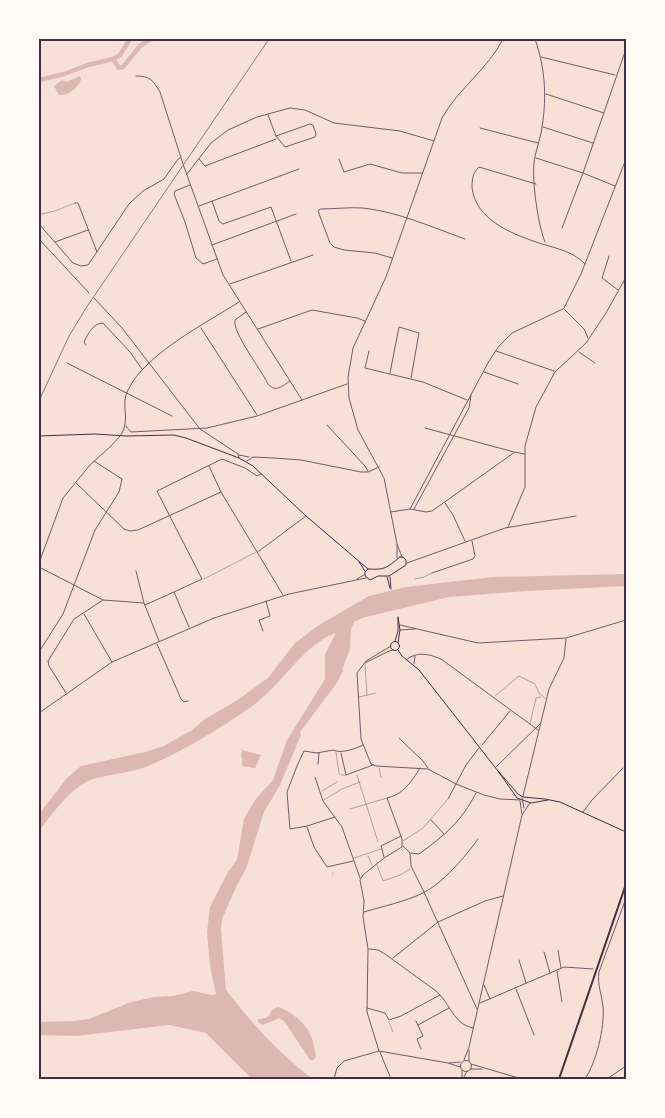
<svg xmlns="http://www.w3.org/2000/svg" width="665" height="1118" viewBox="0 0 665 1118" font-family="'Alegreya Sans',sans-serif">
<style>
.water{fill:#dcb8b0}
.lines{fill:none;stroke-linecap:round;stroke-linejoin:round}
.stream{stroke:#dcb8b0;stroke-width:1}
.river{stroke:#dcb8b0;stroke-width:4.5}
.service{stroke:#755966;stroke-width:0.5}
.pedestrian{stroke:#755966;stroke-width:0.5}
.minor{stroke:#755966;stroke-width:1}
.tertiary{stroke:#755966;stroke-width:1}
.secondary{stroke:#4a2c40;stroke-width:1}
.primary{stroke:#4a2c40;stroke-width:2}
.rail{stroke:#8f747c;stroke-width:1}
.neatline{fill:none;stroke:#4a2c40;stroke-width:2}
</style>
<rect width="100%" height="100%" fill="#f7e1d7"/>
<g class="water">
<path d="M80,76L81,80C76,89 70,95 59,95L54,86L62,80L66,82Z"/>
<path d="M626,574V586L526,591L449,597L362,618L354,622L351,629L350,649L342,670L343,671L336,684L300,732L301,735L280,785L264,812L246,869L237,885L222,919L221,929L226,990L230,995C254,1026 282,1056 313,1079H252L206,1033L169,1025L76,1036L39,1035V1022L74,1021L89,1019L131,1002L154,997L173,996L193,991L212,995L216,994L210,966L207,932L210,907L228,872L237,860L244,819L255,800L273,780L287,740L325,679V654L336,633C306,642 278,689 251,707C219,729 184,751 148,766C131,773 111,774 93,779C72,786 52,814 39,831V814L67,778L81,766L145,752L164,746L192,730L205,719L236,701L268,678L295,643L319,625L369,596L406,587L493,577Z"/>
<path d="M242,750L261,755L255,768L242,766V758L241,757Z"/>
<path d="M277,1007C288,1009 304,1022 309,1032C313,1038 314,1048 316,1056L314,1060H310L284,1021L279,1018L263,1025L258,1022V1019L266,1018L270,1015L271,1011Z"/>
</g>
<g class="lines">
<path class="stream" d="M332,876L333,872"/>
<g class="river">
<path d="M113,59L119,68L123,67L140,46L151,39"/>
<path d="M39,80L64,74L88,65L113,59L120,55L130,39"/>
<path d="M333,673L339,654"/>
</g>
<g class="service">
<path d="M42,214L55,211L75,203"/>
<path d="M204,579L258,551"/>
<path d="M415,579L424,577L432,573"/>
<path d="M365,664L367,695"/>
<path d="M495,696L519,676L535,684L539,693L545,698"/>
<path d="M359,697L376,693"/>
<path d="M530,724L536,698L541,697"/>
<path d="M336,752L339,773L341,775H346"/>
<path d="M379,768L381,777"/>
<path d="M324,800L342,789L360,782"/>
<path d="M377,865L383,881L400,875L410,869"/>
<path d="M389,1022L393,1032"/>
</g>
<g class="pedestrian">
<path d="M357,775L378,842"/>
<path d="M322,791L337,782"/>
<path d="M350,809L387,798"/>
<path d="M403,841L423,828L447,800"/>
<path d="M368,856L372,865"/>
<path d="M354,858L381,849"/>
</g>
<g class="minor">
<path d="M535,39C546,70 547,101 541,133C539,143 535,153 534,163C532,182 538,225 545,242"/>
<path d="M541,57L615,75"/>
<path d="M136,76C150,76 153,80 160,92L183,164L223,275L302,400"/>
<path d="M546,94L604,113"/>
<path d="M268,115L276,136L285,147L315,137L316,134L313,125L310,124L276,136"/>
<path d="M543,127L593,143"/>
<path d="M480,128L538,143"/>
<path d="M536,158L583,173L615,186"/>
<path d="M199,159L205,166L276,139"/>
<path d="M339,159L344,172L370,164L402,173H422"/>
<path d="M187,174L211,143L228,130L257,117L290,108L305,110L334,123L400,131L434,141"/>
<path d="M536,184L479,167C473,173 472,178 472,187C475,219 510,233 536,242C553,248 572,250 585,264"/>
<path d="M190,185L175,191L174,194L185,222L196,258L203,264L217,259"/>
<path d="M212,201L219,221L223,224L271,207L291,261"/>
<path d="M75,203H78L97,252"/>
<path d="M199,206L299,169"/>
<path d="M39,210L41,214L39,215"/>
<path d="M39,224L73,263L81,266L88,265L129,204L143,191L164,179L178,159L180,158"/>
<path d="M562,228L583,173L626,49"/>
<path d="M39,239L89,293"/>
<path d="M55,242L88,230"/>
<path d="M212,245L296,214"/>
<path d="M609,256L602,278L618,290"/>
<path d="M392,258L375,253L344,250L334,247L330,243L318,211L320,209C334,209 349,207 363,208C399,212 431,227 465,239"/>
<path d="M230,284L313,255"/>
<path d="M94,298L122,328L200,429L238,454L239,458"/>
<path d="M564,308L581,274L626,159"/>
<path d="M564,309L584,329L588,338"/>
<path d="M246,312L235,320C232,332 262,371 268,384C276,393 282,386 290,381"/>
<path d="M201,328L257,415"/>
<path d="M258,329L312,310L357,318L365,321"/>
<path d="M86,345L84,342C88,334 93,323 103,323L130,352L142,369"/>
<path d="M369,351L365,368L423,382L467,400"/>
<path d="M496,351L554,371"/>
<path d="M579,352L595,363"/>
<path d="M67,363L172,416"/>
<path d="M484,372L518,384"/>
<path d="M390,373L399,327L419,333L411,378"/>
<path d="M327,425L365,466L368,471"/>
<path d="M126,426L131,432L207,428L257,416L347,384"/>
<path d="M425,428L514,452"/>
<path d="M121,435C131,420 120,404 128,390C146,353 205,324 239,302"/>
<path d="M239,455L249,457"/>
<path d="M247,461L253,457L274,458L301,460L361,472H368L379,467"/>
<path d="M209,466L221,492L283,595"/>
<path d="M75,482L124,529L130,531L138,530L221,492"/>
<path d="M445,503L453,515L465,541"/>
<path d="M410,509L489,361L499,346L512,333L563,309"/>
<path d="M414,509L469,408L471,395"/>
<path d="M391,512L410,509L426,512L432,511L515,452L524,454"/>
<path d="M508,527L525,487V446L536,407L555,372L586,343L606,313L626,277"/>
<path d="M259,551L306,516"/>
<path d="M407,563L505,528L576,516"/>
<path d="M39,567L103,600L144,603"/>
<path d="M136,571L144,603L159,641"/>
<path d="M432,573L473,559L475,556L472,541"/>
<path d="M174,592L202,579L157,491L222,459L245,468L257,476L261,474"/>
<path d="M145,605L174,592L189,627"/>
<path d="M84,614L112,662"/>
<path d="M400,625L478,643L566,638L626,620"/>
<path d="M400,630L415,629"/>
<path d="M263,631L259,620L270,616L266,601"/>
<path d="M157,644L181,699L184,702L188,701"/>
<path d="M39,652L63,614L95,530L119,492L122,479L94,461"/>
<path d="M406,660C417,651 429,654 441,659L538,730"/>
<path d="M414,664L415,656"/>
<path d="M66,693L49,666L48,661L74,619L103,600"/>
<path d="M399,738L423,761L428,768"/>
<path d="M482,745L510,711"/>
<path d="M341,753L346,775L373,765"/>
<path d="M318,764L319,753"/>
<path d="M496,767L540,724"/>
<path d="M315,777L323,801L342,827L360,878"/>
<path d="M523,796L549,689L564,658L566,639"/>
<path d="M448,799L466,765L479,748"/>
<path d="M583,812L592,800L623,768"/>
<path d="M335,817L307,826L290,829L287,792L297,766L304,751L317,753L333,750C341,754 355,749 363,745"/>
<path d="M431,820L444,834"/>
<path d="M307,827L314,847L327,867L353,861"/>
<path d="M403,846L410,853L411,866L424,892L477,1009"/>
<path d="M411,853L419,854C445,835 461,822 476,793"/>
<path d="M384,857L381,846L401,836"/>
<path d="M364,912C384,906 404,902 423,893C443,883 465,857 478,839"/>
<path d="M369,949L378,950L385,954L436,991C451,1004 453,1024 473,1028"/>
<path d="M558,950L561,968"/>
<path d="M544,952L550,973"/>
<path d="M393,958L438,922L485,901L503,896"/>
<path d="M519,960L526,983"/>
<path d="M557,971L562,1002"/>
<path d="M484,985L490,999"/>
<path d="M516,989L534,1035"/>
<path d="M480,1003L564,967L593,969"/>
<path d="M367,1008L385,1013L389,1020L401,1016L440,995"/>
<path d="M416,1021L423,1036L417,1039L421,1049"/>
<path d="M418,1025L449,1008"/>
<path d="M380,1052L391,1079"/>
<path d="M462,1079V1070"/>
<path d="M463,1079L467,1071"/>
<path d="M585,1079C596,1063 605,1027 603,1007C602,996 597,984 599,972L626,898"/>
<path d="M607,1079L626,1066"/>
</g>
<g class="tertiary">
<path d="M397,544L402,557"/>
<path d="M397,558V544L384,478L358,430L349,398L348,377L353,348L386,277L442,118C458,89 488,69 503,39"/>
<path d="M39,563L63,498L90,465L111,446L120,436"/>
<path d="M357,579L364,575"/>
<path d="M391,646L366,661L357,673L361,739L371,764L376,766L428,769L456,784L484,795L500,799L520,800"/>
<path d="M365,663L389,651L393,650"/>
<path d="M39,713L112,662L214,618L289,594L366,578"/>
<path d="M522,798L524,808"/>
<path d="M520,801L522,814"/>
<path d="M379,1051L367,1012L368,949L363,917L364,901L360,880L363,875L384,858L402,847V839L387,798C403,795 412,781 420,768"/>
<path d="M464,1060L469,1047L522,815L530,803"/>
<circle cx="466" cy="1066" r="5.5"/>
<path d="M469,1061V1050"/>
<path d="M449,1063L460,1062"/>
<path d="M471,1064L522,1079"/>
<path d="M471,1069H482"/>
<path d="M334,1079L337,1068L344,1061L379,1051L448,1063L460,1067"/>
</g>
<g class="secondary">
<path d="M39,436L95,434L126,436L174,435L186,438L239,458L253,466L306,516L368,569"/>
<path d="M400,557H403L406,560V565L389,576H378L370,580L365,576V572L368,569C386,570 386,568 400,557Z"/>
<path d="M359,562L365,571"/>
<path d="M387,577L390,588"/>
<path d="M390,577L391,589"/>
<path d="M398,617L400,630L398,643"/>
<path d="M395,641L398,631V618"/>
<circle cx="395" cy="646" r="4.5"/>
<path d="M398,650L402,656L419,670L498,771L517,798L531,803L548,800"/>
<path d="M498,771L518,794L523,797L545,799L560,802L626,832"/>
</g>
<path class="primary" d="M559,1079L626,884"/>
<path class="rail" d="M39,401L69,336L86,308L269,39"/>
</g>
<rect width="665" height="1118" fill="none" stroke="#fffaf5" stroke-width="80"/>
<rect x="40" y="40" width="585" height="1038" class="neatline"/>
</svg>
